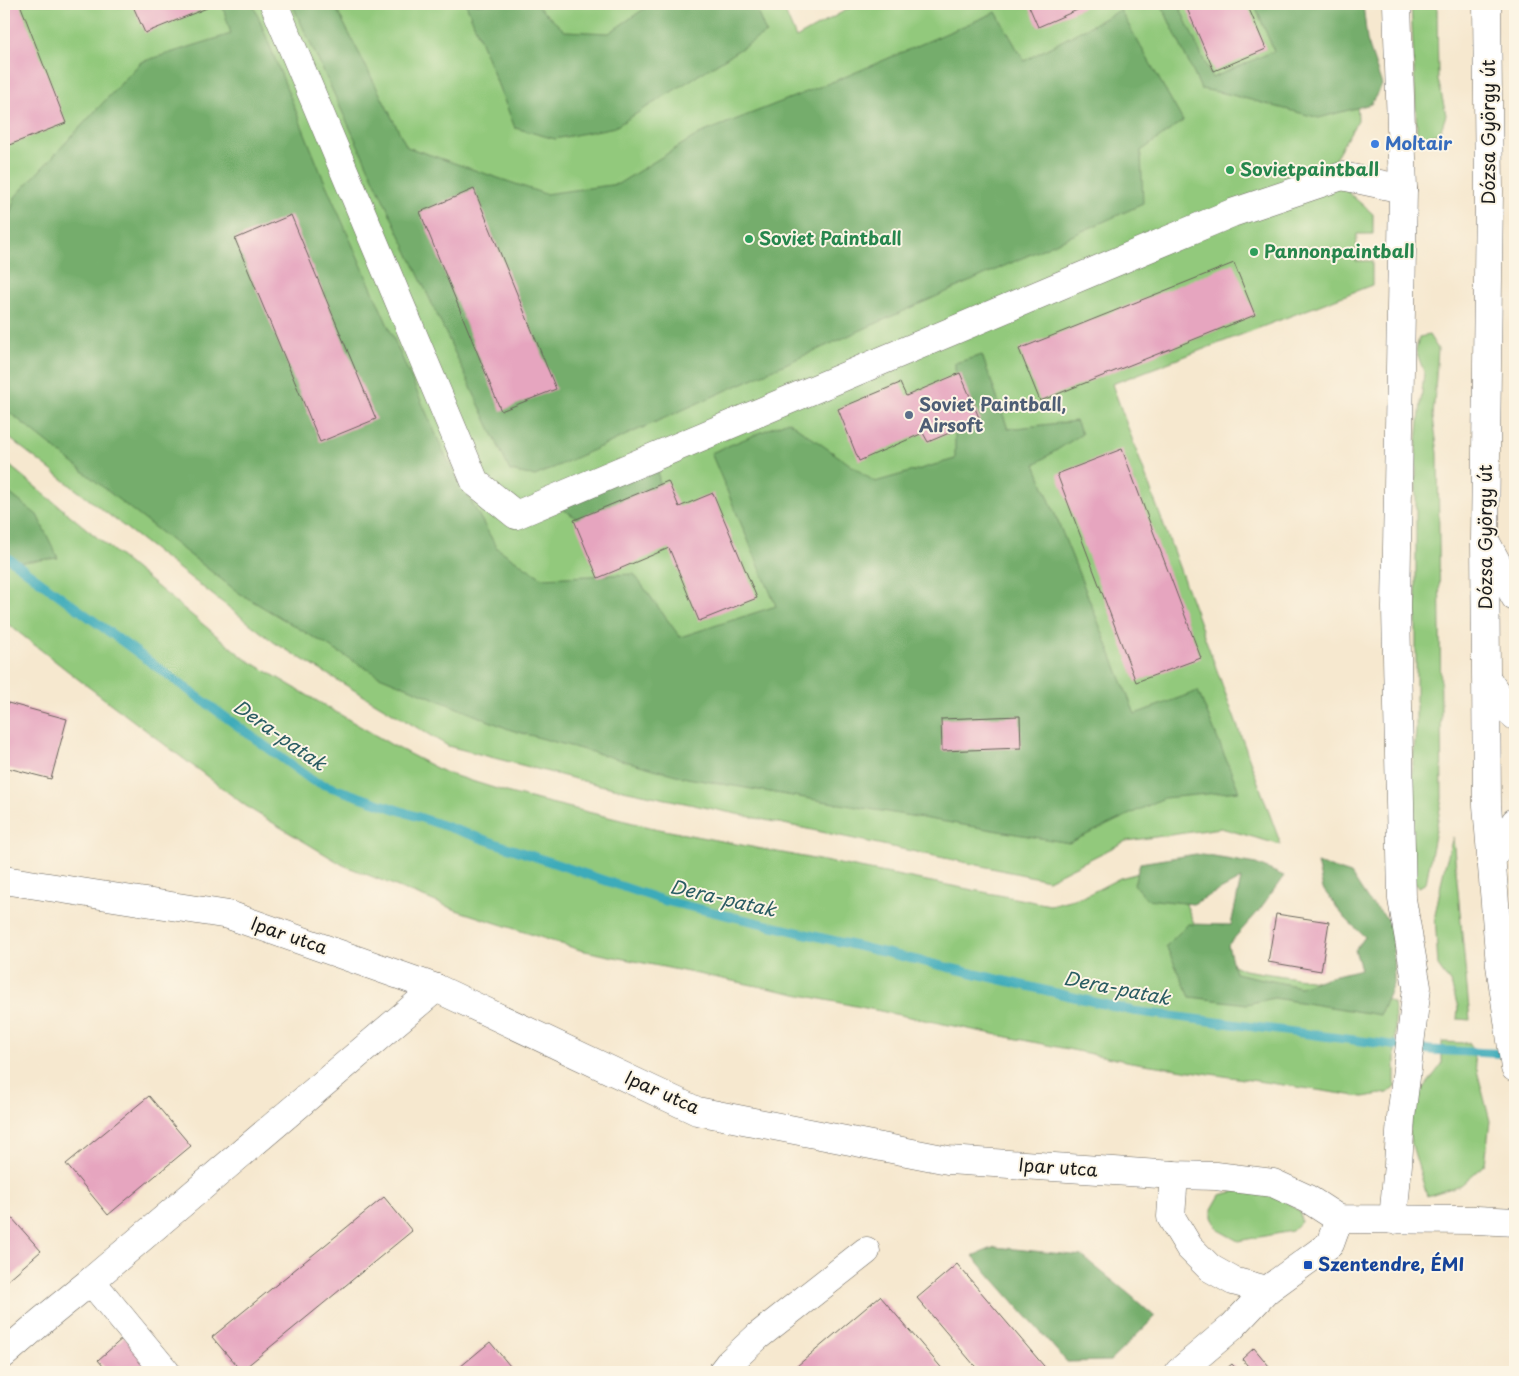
<svg xmlns="http://www.w3.org/2000/svg" width="1519" height="1376" viewBox="0 0 1519 1376" font-family="'Playpen Sans',sans-serif">
<style>
.green{fill:#92c97c;stroke:#57724c}
.forest{fill:#75ad6c;stroke:#486444}
.lines{fill:none;stroke-linecap:round;stroke-linejoin:round}
.stream{stroke:#3cabba;stroke-width:9}
.building{fill:#e6a5bf}
.minor-casing{stroke:#68635b;stroke-width:29}
.major-casing{stroke:#68635b;stroke-width:29}
.minor{stroke:#fff;stroke-width:28}
.major{stroke:#fff;stroke-width:28}
.shop-dot{fill:#3f7fe0;stroke:#fcf5e5;stroke-width:2}
.leisure-dot{fill:#2e9e5b;stroke:#fcf5e5;stroke-width:2}
.service-dot{fill:#5c6f8a;stroke:#fcf5e5;stroke-width:2}
.transit-dot{fill:#1a4fb4;stroke:#fcf5e5;stroke-width:2}
.labels{text-anchor:middle;stroke-width:4;stroke-linejoin:round;paint-order:stroke}
.street-label{font-size:18px;fill:#1c1c1c;stroke:#fcf5e5}
.shop-label{font-size:18px;font-weight:bold;fill:#366cbe;stroke:#fcf5e5;text-anchor:start}
.leisure-label{font-size:18px;font-weight:bold;fill:#27864d;stroke:#fcf5e5;text-anchor:start}
.service-label{font-size:18px;font-weight:bold;fill:#4e5e75;stroke:#fcf5e5;text-anchor:start}
.transit-label{font-size:18px;font-weight:bold;fill:#164399;stroke:#fcf5e5;text-anchor:start}
.water-label{font-size:19px;font-style:italic;fill:#2a5c63;stroke:#fcf5e5}
</style>
<rect width="100%" height="100%" fill="#fcf5e5"/>
<filter id="ink" filterUnits="userSpaceOnUse"><feTurbulence type="fractalNoise" baseFrequency=".02" numOctaves="2"/><feDisplacementMap in="SourceGraphic" scale="10" xChannelSelector="R" yChannelSelector="G"/><feConvolveMatrix kernelMatrix="1 2 1 2 8 2 1 2 1" color-interpolation-filters="sRGB"/></filter>
<filter id="wash" filterUnits="userSpaceOnUse"><feTurbulence type="fractalNoise" baseFrequency=".0096" numOctaves="4" result="noise"/><feDisplacementMap in="SourceGraphic" scale="20" xChannelSelector="R" yChannelSelector="G"/><feGaussianBlur stdDeviation="1.12" result="paint"/><feColorMatrix in="noise" values="0 0 0 0 0 0 0 0 0 0 0 0 0 0 0 0 0 1.4 0 .05"/><feComposite in="paint" operator="in"/></filter>
<g filter="url(#wash)">
<rect width="100%" height="100%" fill="#f6e8cf"/>
<g class="green">
<path d="M4,4H782L796,38L857,4H1353L1358,120L1335,158L1350,194L1373,214V234H1357L1356,261H1372V285L1112,384L1281,845L1221,828L1126,841L1048,880L595,784L448,746L275,643L4,434Z"/>
<path d="M1411,4H1437L1438,79L1446,115L1440,133L1427,137L1417,133Z"/>
<path d="M1429,335L1438,349L1433,417L1438,453L1442,798L1426,883L1419,887L1413,882L1410,794L1416,730V452L1424,372L1416,351L1419,337Z"/>
<path d="M4,461L244,658L392,745L446,773L513,794L654,828L1050,905L1085,896L1120,878L1150,870L1173,873L1206,952L1244,970L1369,989L1393,1003L1395,1017V1087L1388,1093L1363,1097L1131,1062L580,950L456,910L343,865L250,809L78,679L4,621Z"/>
<path d="M1453,837L1470,1020L1457,1019L1458,1007L1451,984L1438,966L1435,915L1444,869Z"/>
<path d="M1442,1042L1470,1043L1490,1121L1485,1164L1461,1185L1427,1196L1409,1135L1412,1104L1442,1064Z"/>
<path d="M1237,1191L1281,1197L1300,1212L1301,1222L1292,1231L1238,1241L1218,1230L1212,1217V1209L1220,1195Z"/>
</g>
<g class="forest">
<path d="M222,4H253L320,171L444,453L497,548L542,578L634,574L680,637L776,606L711,453L788,421L875,482L955,459V363L982,355L1008,429L1076,421L1082,434L1035,464L1135,714L1198,691L1239,791L1164,798L1069,843L687,778L511,730L377,675L239,593L119,500L4,408V235L15,197L141,62L231,34Z"/>
<path d="M292,4H334L407,147L545,194L618,184L699,134L847,76L996,12L1024,61L1120,10L1183,121L1141,151L1143,204L535,476L510,471Z"/>
<path d="M466,4H535L565,31L609,33L651,4H754L766,33L615,127L555,139L515,128Z"/>
<path d="M1161,4H1178L1212,78L1274,51L1254,4H1363L1367,40L1382,85L1371,104L1319,118L1228,94L1201,89Z"/>
<path d="M639,452L658,471L661,501L600,533L561,508Z"/>
<path d="M4,489L37,515L58,558L4,564Z"/>
<path d="M1196,854L1256,864L1284,876L1257,913L1228,945L1235,973L1300,987L1332,976L1361,969L1355,950L1365,937L1345,918L1323,889L1317,863L1351,874L1368,900L1393,924L1394,982L1380,1015L1274,998L1247,1004L1190,997L1166,946L1188,924L1231,925L1241,879L1193,904L1146,899L1134,884L1140,863Z"/>
<path d="M995,1247L1082,1256L1129,1294L1155,1317L1110,1361L1067,1362L973,1256Z"/>
</g>
<g class="lines">
<path class="stream" d="M4,555L313,781L662,900L1133,1011L1430,1050L1510,1054"/>
</g>
<g id="blocks">
<g class="building">
<path d="M4,4H20L66,123L4,147Z"/>
<path d="M132,4H205L207,8L145,33Z"/>
<path d="M1028,4H1091L1038,27Z"/>
<path d="M1185,4H1247L1266,49L1214,71Z"/>
<path d="M474,189L556,389L501,411L420,212Z"/>
<path d="M291,215L376,419L320,442L235,239Z"/>
<path d="M1234,263L1255,315L1040,401L1019,349Z"/>
<path d="M960,373L980,420L928,442L923,433L859,461L838,409L900,383L906,396Z"/>
<path d="M1122,449L1201,658L1136,682L1057,474Z"/>
<path d="M668,481L679,507L713,493L757,598L699,621L669,548L598,578L574,520Z"/>
<path d="M8,703L67,719L51,779L4,767V718Z"/>
<path d="M1020,716L1021,748L942,751L941,719Z"/>
<path d="M1276,914L1329,922L1321,971L1268,962Z"/>
<path d="M149,1096L191,1146L108,1215L66,1164Z"/>
<path d="M384,1197L412,1231L241,1371L212,1337Z"/>
<path d="M4,1209L41,1251L8,1280L4,1276Z"/>
<path d="M957,1264L1049,1372H980L917,1298Z"/>
<path d="M880,1296L945,1372H792L791,1371Z"/>
<path d="M124,1337L149,1365L141,1372H108L98,1360Z"/>
<path d="M490,1342L515,1372H454Z"/>
<path d="M1254,1348L1274,1372H1253L1242,1359Z"/>
<path d="M1232,1364L1239,1372H1222Z"/>
</g>
</g>
</g>
<g filter="url(#ink)">
<use href="#blocks" fill-opacity="0" stroke="#68635b" stroke-width="1"/>
<g class="lines">
<g class="minor-casing">
<g id="minor">
<path d="M274,4L475,482L516,515L1232,213L1342,176L1403,189"/>
<path d="M4,880L229,915L436,988L697,1111L948,1160L1174,1175L1216,1176L1273,1183L1308,1199L1339,1219L1477,1220L1515,1222"/>
<path d="M1174,1175L1171,1217L1189,1247L1210,1268L1233,1281L1267,1290"/>
<path d="M1393,1220L1398,1164L1401,1118L1417,987L1402,899L1396,608L1403,189L1397,4"/>
<path d="M4,1354L43,1320L91,1281"/>
<path d="M166,1372L91,1281L436,988"/>
<path d="M722,1372L729,1363L758,1336L866,1251"/>
<path d="M1179,1372L1232,1327L1267,1290L1330,1244L1339,1219"/>
</g>
</g>
<g class="major-casing">
<g id="major">
<path d="M1487,4L1489,192L1485,540L1487,805L1500,965L1515,1068"/>
<path d="M1487,544L1515,597"/>
<path d="M1487,679L1506,708L1515,716"/>
<path d="M1491,860L1515,822"/>
</g>
</g>
<use href="#minor" class="minor"/>
<use href="#major" class="major"/>
</g>
</g>
<circle class="shop-dot" cx="1375" cy="144" r="5"/>
<g class="leisure-dot">
<circle cx="1230" cy="170" r="5"/>
<circle cx="749" cy="239" r="5"/>
<circle cx="1254" cy="252" r="5"/>
</g>
<circle class="service-dot" cx="909" cy="415" r="5"/>
<rect class="transit-dot" x="1303" y="1260" width="10" height="10" rx="2.5"/>
<g class="labels">
<g class="street-label">
<text transform="translate(1489 132) rotate(-90)" y="6">Dózsa György út</text>
<text transform="translate(1486 537) rotate(-90)" y="6">Dózsa György út</text>
<text transform="translate(289 936) rotate(19)" y="6">Ipar utca</text>
<text transform="translate(662 1093) rotate(24)" y="6">Ipar utca</text>
<text transform="translate(1058 1168) rotate(4)" y="6">Ipar utca</text>
</g>
<g class="shop-label">
<text x="1385" y="150">Moltair</text>
</g>
<g class="leisure-label">
<text x="1240" y="176">Sovietpaintball</text>
<text x="759" y="245">Soviet Paintball</text>
<text x="1264" y="258">Pannonpaintball</text>
</g>
<g class="service-label">
<text x="919" y="411">Soviet Paintball,<tspan x="919" dy="21">Airsoft</tspan></text>
</g>
<g class="transit-label">
<text x="1318" y="1271">Szentendre, ÉMI</text>
</g>
<g class="water-label">
<text transform="translate(280 735) rotate(35)" y="7">Dera-patak</text>
<text transform="translate(723 898) rotate(13)" y="7">Dera-patak</text>
<text transform="translate(1117 988) rotate(11)" y="7">Dera-patak</text>
</g>
</g>
<rect width="1519" height="1376" fill="none" stroke="#fcf5e5" stroke-width="20"/>
</svg>
